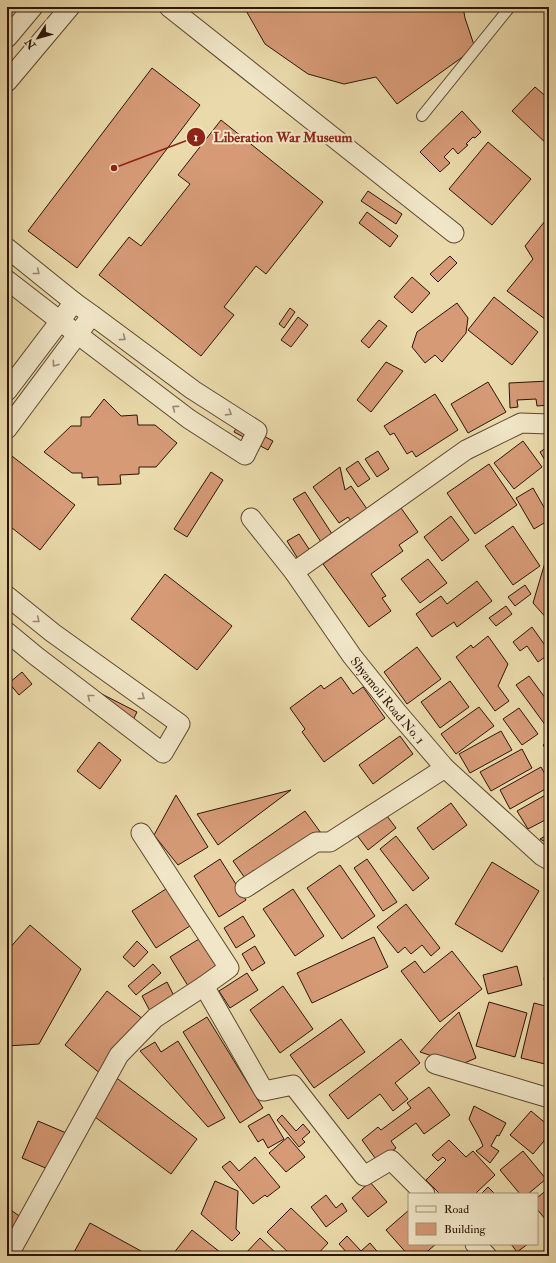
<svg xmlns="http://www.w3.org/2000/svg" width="556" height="1263" viewBox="0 0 556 1263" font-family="'IM FELL Double Pica',serif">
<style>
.building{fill:#d69a77;stroke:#2c1506}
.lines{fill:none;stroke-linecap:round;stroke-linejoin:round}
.lane-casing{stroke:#5c462f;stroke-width:12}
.street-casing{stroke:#5c462f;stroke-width:21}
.lane{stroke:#f1e7c8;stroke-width:10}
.street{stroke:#f1e7c8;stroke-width:19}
.oneway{stroke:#988871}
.labels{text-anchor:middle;stroke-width:4;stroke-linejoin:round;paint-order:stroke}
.street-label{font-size:13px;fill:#2c1506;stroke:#f1e7c8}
.leader{fill:none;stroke:#8f2418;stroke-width:1.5}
.callout-dot{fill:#8f2418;stroke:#f1e7c8;stroke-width:1.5}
.mark-label{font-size:12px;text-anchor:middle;font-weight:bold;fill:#fff}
.callout-label{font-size:14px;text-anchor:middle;font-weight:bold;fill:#8f2418;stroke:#f1e7c8;stroke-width:4;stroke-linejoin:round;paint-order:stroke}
</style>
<rect width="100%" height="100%" fill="#eadaab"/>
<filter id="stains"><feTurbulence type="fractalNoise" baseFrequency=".005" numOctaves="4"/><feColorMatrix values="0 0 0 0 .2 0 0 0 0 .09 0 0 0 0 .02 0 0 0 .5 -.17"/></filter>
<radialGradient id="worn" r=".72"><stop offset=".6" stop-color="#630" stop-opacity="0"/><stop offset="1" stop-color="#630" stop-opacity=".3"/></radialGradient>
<g class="building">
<path d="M244,7H463L465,18L475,48L397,104L376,77L344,84L308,74L265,44Z"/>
<path d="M549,57V66L544,62Z"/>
<path d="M152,68L200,105L77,268L28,231Z"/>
<path d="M535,87L549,99V146L512,111Z"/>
<path d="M462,111L481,132L475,138L473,137L466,144L468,145L458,154L453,148L444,157L450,163L440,172L420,152Z"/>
<path d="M221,120L323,202L266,274L256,266L224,307L234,315L201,356L99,275L129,237L141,246L190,184L178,175Z"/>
<path d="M488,142L531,179L492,225L449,189Z"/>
<path d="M368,191L402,214L396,224L361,201Z"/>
<path d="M367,212L398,236L390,247L359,223Z"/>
<path d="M549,216V322L507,291L533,259L525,246Z"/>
<path d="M450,256L457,263L438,282L430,274Z"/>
<path d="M412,277L430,293L412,313L394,297Z"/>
<path d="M494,297L538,332L512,365L468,330Z"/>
<path d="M457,303L468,318L466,333L442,362L435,355L425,363L412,347L417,332Z"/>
<path d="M290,308L295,312L284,328L279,324Z"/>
<path d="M298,317L308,325L291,347L281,340Z"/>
<path d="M379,320L387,326L369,348L361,341Z"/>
<path d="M386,362L403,371L371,412L357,400Z"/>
<path d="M549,381V405L537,406L536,399L517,400L518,407L510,408L509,383Z"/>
<path d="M488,382L506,412L468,433L451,404Z"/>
<path d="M435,394L458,430L416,457L412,451L407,454L394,433L390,435L384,426Z"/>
<path d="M104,399L121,416L137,415L138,425H155L177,443L156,467H139V474L120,475L121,484L98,485V477L82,478V473H72L44,452L71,426H81V417H90Z"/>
<path d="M239,423L273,441L268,450L234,432Z"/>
<path d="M523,441L542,467L514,489L494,463Z"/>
<path d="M549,446V467L540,452Z"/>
<path d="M378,451L389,469L377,477L365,459Z"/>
<path d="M8,453L75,505L40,550L7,524V455Z"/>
<path d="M358,461L370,479L358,487L346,469Z"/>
<path d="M489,464L517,505L475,534L447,493Z"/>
<path d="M340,467L345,490L351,486L367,509L351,521L348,517L339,523L313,487Z"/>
<path d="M211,472L223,480L187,537L174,529Z"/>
<path d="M549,487V499L546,498Z"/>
<path d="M533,488L549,516V520L534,529L516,498Z"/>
<path d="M305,492L334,537L323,545L293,499Z"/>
<path d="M401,508L418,532L399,545L403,551L371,574L386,596L382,598L391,611L369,627L323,564Z"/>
<path d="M451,516L469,540L442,561L424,537Z"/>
<path d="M513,526L540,566L513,585L485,546Z"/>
<path d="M299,534L311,552L298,559L287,541Z"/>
<path d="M549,549V621L533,603Z"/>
<path d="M428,559L447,583L420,603L401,579Z"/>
<path d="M165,574L232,626L197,670L131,619Z"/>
<path d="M477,581L492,601L457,627L454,622L432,637L416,614L441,596L447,604Z"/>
<path d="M525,585L531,594L515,606L508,597Z"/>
<path d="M506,606L512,614L496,626L489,618Z"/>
<path d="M532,627L549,651V654L538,662L527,646L520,651L513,642Z"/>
<path d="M488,636L508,664L498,686L509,701L495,711L456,657L471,645L473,648Z"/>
<path d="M417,647L441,679L407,704L384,672Z"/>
<path d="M22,672L32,684L19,695L9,683Z"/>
<path d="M529,676L549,703V724L546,726L516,685Z"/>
<path d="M341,677L353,694L363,687L385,718L324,762L302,732L305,729L290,708L321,685L324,689Z"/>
<path d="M450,681L469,707L440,728L421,702Z"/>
<path d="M94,690L137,712L131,724Z"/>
<path d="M479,707L494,726L456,754L441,734Z"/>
<path d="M519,708L538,734L522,745L503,719Z"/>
<path d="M501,731L512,750L470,773L459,754Z"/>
<path d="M400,736L413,754L373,784L359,765Z"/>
<path d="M549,741V753L543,745Z"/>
<path d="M99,742L121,760L100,789L77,771Z"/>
<path d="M522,749L532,768L491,791L480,772Z"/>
<path d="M541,767L549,781V787L510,809L500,790Z"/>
<path d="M291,790L218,845L197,814Z"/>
<path d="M549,793V818L528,829L517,811Z"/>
<path d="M176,795L208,847L178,865L154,835Z"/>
<path d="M451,803L467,825L433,850L417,828Z"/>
<path d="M305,811L326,840L254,891L233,861Z"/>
<path d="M384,812L396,828L368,850L356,834Z"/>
<path d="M549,834V844L540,839Z"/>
<path d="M396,836L429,878L413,891L380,849Z"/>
<path d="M220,859L246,900L219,917L194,876Z"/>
<path d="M367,859L397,902L383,911L354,868Z"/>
<path d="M492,862L539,891L502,952L455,924Z"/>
<path d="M340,865L375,916L342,939L307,888Z"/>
<path d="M172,885L196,922L156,948L132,911Z"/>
<path d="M293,889L324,936L295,956L263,909Z"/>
<path d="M406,904L440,948L431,956L422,945L411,954L405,947L398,953L377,927Z"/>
<path d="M243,916L255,936L236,948L224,928Z"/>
<path d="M30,925L81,969L39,1044L7,1046V951Z"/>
<path d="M207,934L232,974L195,997L170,957Z"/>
<path d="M374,937L388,967L312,1003L297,973Z"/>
<path d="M137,941L148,952L134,967L123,957Z"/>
<path d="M255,946L265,963L252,971L242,954Z"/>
<path d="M452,951L482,989L440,1022L401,971L415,961L424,973Z"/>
<path d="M153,964L161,973L136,995L128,986Z"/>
<path d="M517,966L522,985L488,994L483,975Z"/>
<path d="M549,972V1003L544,978Z"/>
<path d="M247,973L258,990L230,1008L219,991Z"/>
<path d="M167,982L175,998L150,1011L142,996Z"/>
<path d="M283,986L313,1029L280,1053L250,1010Z"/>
<path d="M107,991L143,1019L101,1074L65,1045Z"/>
<path d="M489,1002L527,1013L515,1057L476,1046Z"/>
<path d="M534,1003L549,1007V1065L521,1058Z"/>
<path d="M459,1012L476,1058L460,1065L420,1052L439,1031Z"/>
<path d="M207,1017L263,1108L240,1123L183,1032Z"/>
<path d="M341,1019L365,1052L314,1088L290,1055Z"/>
<path d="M401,1039L420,1063L395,1083L408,1099L393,1111L380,1094L348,1119L329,1095Z"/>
<path d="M178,1041L225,1118L208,1127L140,1051L155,1042L161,1052Z"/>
<path d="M110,1073L197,1139L171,1174L83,1108Z"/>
<path d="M429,1087L450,1115L424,1134L416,1123L391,1141L396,1148L378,1162L362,1140L378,1127L381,1130L411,1108L407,1103Z"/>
<path d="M474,1106L506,1123L499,1136L497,1135L491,1146L499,1151L490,1163L476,1151L483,1146L480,1139L469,1119Z"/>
<path d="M531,1111L549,1126V1135L533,1154L510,1135Z"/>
<path d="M269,1114L284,1139L268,1148L263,1139L258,1142L248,1126Z"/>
<path d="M282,1115L296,1131L303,1124L310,1132L302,1139L305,1142L299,1147L277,1120Z"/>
<path d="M38,1121L78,1138L62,1175L22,1158Z"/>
<path d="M288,1137L305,1157L286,1172L269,1153Z"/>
<path d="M449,1140L466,1157L473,1151L495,1175L475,1194H440L426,1180L446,1160L443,1157L438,1161L432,1155Z"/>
<path d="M523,1151L546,1179L528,1194H520L500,1170Z"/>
<path d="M255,1157L280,1187L267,1197L265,1195L253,1204L222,1167L230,1161L239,1171Z"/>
<path d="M215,1181L238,1191L236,1229L240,1233L232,1241L201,1214Z"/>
<path d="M370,1182L387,1202L368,1217L352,1198Z"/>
<path d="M488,1187L495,1194H481Z"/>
<path d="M549,1188V1224L537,1209V1198Z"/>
<path d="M326,1195L336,1208L342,1203L347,1211L326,1227L311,1207Z"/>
<path d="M8,1208L32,1225L7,1249V1209Z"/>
<path d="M291,1208L328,1243L316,1256H292L267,1232Z"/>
<path d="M409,1210V1244H436L422,1256H409L386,1230Z"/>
<path d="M90,1223L150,1256H72Z"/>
<path d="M192,1230L225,1256H176L173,1254Z"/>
<path d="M347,1236L361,1251L370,1243L381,1256H350L339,1244Z"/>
<path d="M260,1238L279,1256H245L244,1255Z"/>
<path d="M511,1244H528L517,1252Z"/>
<path d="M546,1249L549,1252V1256H537Z"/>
</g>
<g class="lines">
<g class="lane-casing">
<path id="lane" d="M422,116L510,7"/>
</g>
<g class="street-casing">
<g id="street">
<path d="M169,7L454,233"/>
<path d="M7,38L33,7"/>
<path d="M7,82L70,7"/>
<path d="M7,248L74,302L92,315L7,429"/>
<path d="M7,280L60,321L7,391"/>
<path d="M74,302L60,321L189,419L245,455L257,431L193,390L92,315"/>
<path id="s1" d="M251,518L294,572L352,656L397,712L445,768L542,856L549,860"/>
<path d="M294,572L466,450L521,423L549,424"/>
<path d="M7,596L53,633L180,724L163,753L36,656L7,632"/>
<path d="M141,833L229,968L204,986L264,1091L293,1085L364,1176L391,1160L425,1194"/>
<path d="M245,888L316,842H330L445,768"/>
<path d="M435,1064L549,1098"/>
<path d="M475,1244L487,1256"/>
<path d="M8,1256L119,1055L155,1018L204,986"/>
</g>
</g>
<use href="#lane" class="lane"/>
<use href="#street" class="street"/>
</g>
<defs><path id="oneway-chevron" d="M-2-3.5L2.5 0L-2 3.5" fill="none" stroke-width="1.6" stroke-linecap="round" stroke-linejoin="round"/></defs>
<g class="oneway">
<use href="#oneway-chevron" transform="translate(37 272) rotate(39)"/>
<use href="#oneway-chevron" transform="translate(123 338) rotate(37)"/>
<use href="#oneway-chevron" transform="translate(55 364) rotate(126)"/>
<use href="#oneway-chevron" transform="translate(175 408) rotate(-143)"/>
<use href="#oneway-chevron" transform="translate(229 413) rotate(32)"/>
<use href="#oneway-chevron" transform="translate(37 620) rotate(39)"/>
<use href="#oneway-chevron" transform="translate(90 697) rotate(-142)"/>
<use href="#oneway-chevron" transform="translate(142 697) rotate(36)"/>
</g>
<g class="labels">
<g class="street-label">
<text dy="5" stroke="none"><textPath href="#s1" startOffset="228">Shyamoli Road No. 1</textPath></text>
</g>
</g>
<path class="leader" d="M114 168L196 137"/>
<g class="callout-dot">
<circle cx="114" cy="168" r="4"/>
<circle cx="196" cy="137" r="10"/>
</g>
<g class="mark-label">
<text x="196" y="141">1</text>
</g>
<g class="callout-label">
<text x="283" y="142">Liberation War Museum</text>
</g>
<rect width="556" height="1263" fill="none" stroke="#eadaab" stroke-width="24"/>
<rect x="8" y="8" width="540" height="1247" fill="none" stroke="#2c1506" stroke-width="2"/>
<rect x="12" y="12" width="532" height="1239" fill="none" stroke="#2c1506"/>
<rect x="408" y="1193" width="130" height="52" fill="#f1e7c8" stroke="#a2937a"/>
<rect x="416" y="1206" width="20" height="6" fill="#f1e7c8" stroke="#a2937a"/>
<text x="444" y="1213" font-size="12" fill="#2c1506">Road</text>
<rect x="416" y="1223" width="20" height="12" fill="#d69a77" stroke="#a2937a"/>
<text x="444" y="1233" font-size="12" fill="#2c1506">Building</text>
<g transform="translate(38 38) rotate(233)" stroke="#f1e7c8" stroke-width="3" paint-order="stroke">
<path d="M0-3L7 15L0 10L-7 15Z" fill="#2c1506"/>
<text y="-6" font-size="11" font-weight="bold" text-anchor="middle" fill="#2c1506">N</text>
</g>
<rect width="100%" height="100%" filter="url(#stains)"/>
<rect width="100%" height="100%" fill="url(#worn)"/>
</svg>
